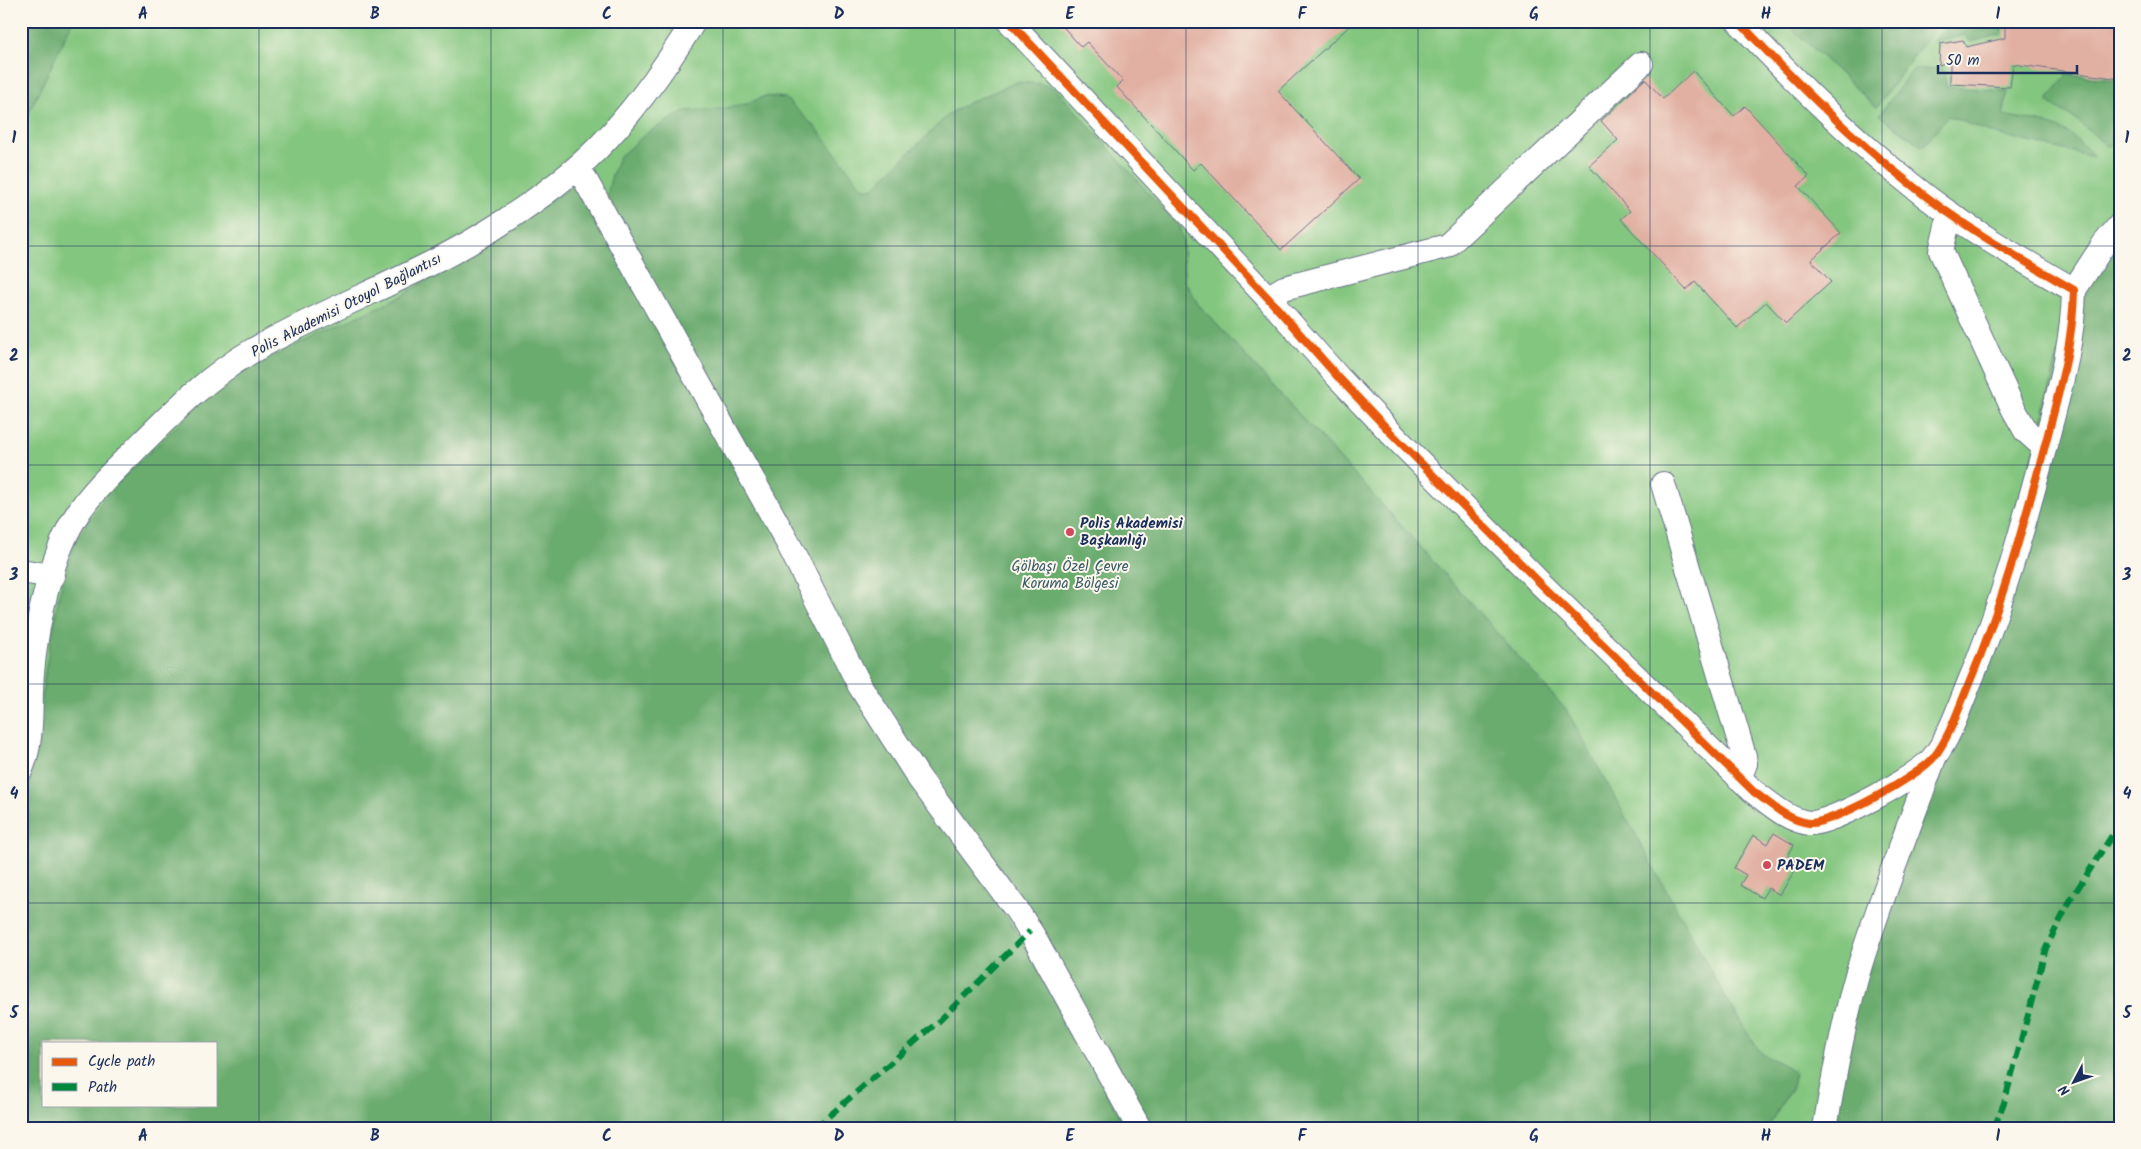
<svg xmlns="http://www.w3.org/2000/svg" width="2141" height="1149" viewBox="0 0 2141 1149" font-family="Kalam,sans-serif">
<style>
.green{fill:#83c67f;stroke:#4f7a6e;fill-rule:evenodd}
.forest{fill:#6aab6e;stroke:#426d66;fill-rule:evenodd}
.building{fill:#e1b0a3}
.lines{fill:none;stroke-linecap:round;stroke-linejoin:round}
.minor-casing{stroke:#667086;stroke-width:26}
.minor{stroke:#fff;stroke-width:24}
.quiet{stroke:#00873e;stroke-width:6;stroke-dasharray:12 6;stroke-linecap:butt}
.cycleway-casing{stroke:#fbf7ec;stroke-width:11}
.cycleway{stroke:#e8590c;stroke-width:8}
.grid{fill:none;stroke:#1b2f5e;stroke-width:1;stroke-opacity:0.55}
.poi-dot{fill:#d1495b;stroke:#fbf7ec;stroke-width:2}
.labels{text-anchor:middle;stroke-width:4;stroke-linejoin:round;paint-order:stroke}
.street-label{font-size:15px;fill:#1b2f5e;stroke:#fbf7ec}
.poi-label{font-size:15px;font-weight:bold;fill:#1b2f5e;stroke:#fbf7ec;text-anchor:start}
.park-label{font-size:15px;fill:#3a5c68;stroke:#fbf7ec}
.neatline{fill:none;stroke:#1b2f5e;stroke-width:2}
.grid-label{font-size:16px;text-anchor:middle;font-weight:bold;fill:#1b2f5e}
</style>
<rect width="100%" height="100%" fill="#fbf7ec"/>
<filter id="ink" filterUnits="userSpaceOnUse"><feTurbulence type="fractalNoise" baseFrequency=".02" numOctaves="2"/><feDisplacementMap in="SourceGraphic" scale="10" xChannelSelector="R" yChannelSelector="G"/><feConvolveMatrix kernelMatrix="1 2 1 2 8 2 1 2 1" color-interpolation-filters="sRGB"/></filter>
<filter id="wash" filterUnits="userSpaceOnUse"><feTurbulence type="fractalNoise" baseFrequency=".0096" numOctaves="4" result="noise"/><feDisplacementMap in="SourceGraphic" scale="20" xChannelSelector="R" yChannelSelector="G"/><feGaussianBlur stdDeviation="1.12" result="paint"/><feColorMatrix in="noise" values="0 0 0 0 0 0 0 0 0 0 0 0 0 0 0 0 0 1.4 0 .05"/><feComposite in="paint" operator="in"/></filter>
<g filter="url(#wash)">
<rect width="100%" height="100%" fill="#f2e9d0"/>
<path class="green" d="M21,21H2120V1128H21ZM44,1043H216V1105H44Z"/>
<g class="forest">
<path d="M21,21H73L21,129Z"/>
<path d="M1784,21H1940L1876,107Z"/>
<path d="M1950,21H2001L2002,34L1970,42L1965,35L1934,41Z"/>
<path d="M1943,68L1946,87L2008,91L2003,115C2044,123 2066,123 2094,157L1995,134L1948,116L1923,147L1879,115L1913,70Z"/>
<path d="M2067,74L2120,81V143L2107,146L2078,121L2047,101Z"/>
<path d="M1017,82L1041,84L1056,89L1179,227L1183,240L1184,280L1198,304L1397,521L1567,711L1717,982L1748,1034L1762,1054L1782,1064L1795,1072L1792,1087L1767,1128H1151L1124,1075L1019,900L872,690L607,196L611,178L619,157L647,133L685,111L719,109L747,104L765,96L785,98L818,130L862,187L872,189L949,114L968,103Z"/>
<path d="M576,184L969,864L1017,932L1126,1128H21V811L32,778L45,673L60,590L76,540L108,492L210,394L244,370L399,297L473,252ZM44,1043H216V1105H44Z"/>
<path d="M2120,225V1128H1825L1841,1039L1987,641L2074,290Z"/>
</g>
<g id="blocks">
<g class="building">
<path d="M1058,21H1355L1278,91L1359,179L1281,250L1201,163L1193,170L1117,87L1123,81L1087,42L1081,47Z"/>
<path d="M2005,21H2120V79L2013,64L2010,87L1950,84V61L1939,65L1940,44L1963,40L1966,47L2005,38Z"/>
<path d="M1693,71L1734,116L1745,106L1809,176L1798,186L1841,233L1811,260L1831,282L1786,323L1766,302L1737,328L1695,282L1686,290L1621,219L1630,211L1589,166L1618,140L1601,121L1645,79L1663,99Z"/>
<path d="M1774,833L1794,845L1788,856L1799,863L1780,895L1768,888L1762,898L1740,885L1746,875L1734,868L1753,835L1768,844Z"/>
</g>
</g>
</g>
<g filter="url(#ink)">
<use href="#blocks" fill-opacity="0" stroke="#667086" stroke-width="1"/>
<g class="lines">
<g class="minor-casing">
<g id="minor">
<path d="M1009,21L1268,298L1338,377L1393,435L1541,584L1754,792C1771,804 1787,820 1809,823C1830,825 1921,775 1934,757C1949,738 1959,708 1968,686C2000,611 2022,531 2043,453C2057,398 2073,348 2074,290"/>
<path d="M1738,21C1792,78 1848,135 1909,183C1960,225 2017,257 2074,290"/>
<path d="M578,167L788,543L860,686L919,778L1016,909L1035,939L1139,1128"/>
<path d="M1950,214L1941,251L2013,408L2026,431L2044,447"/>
<path d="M2074,290L2104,244L2120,225"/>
<path d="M1268,298L1284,288L1447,246L1641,64"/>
<path d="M1663,484L1744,756L1745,764L1739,778"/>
<path d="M21,571L52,576"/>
<path d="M21,769C34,739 29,705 32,673C36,624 51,552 80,510C95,488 115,470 134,451C170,415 207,377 252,351C332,305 422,275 500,224C534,202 568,178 597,149C635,111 666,66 694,21"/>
<path d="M1825,1128C1834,1076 1843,1025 1857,975C1879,901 1908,830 1934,758"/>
</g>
</g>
<use href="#minor" class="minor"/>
<g class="quiet">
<path d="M815,1128L939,1021L1030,931"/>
<path d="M1994,1128L2005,1100L2046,948L2071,899L2120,823"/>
</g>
<g class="cycleway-casing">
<path id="cycleway" d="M1009,21L1268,298L1338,377L1393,435L1541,584L1754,792C1771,804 1787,820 1809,823C1830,825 1921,775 1934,757C1949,738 1959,708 1968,686C2000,611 2022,531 2043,453C2057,398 2073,348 2074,290C2017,257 1960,225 1909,183C1848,135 1792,78 1738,21"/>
</g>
<use href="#cycleway" class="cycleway"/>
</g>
</g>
<path class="grid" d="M259,21V1128M491,21V1128M723,21V1128M955,21V1128M1186,21V1128M1418,21V1128M1650,21V1128M1882,21V1128M21,246H2120M21,465H2120M21,684H2120M21,903H2120"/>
<g class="poi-dot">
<circle cx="1070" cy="532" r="5"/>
<circle cx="1767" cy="865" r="5"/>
</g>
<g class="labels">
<g class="street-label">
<text transform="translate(346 305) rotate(-27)" y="5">Polis Akademisi Otoyol Bağlantısı</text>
</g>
<g class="poi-label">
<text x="1080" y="528">Polis Akademisi<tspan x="1080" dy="17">Başkanlığı</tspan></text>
<text x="1777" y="870">PADEM</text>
</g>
<g class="park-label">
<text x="1070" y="571">Gölbaşı Özel Çevre<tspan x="1070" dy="17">Koruma Bölgesi</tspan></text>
</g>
</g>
<rect width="2141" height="1149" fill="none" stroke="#fbf7ec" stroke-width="55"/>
<rect x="42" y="1042" width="175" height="65" fill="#fbf7ec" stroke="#a1a7b3"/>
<rect x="52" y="1058" width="25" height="8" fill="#e8590c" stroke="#a1a7b3"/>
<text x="88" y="1066" font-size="15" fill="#1b2f5e">Cycle path</text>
<rect x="52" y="1083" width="25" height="8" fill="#00873e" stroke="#a1a7b3"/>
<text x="88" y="1092" font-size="15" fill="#1b2f5e">Path</text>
<g transform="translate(2074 1082) rotate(229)" stroke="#fbf7ec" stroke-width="4" paint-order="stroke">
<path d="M0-4L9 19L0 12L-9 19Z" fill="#1b2f5e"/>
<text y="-8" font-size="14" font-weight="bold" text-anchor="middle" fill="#1b2f5e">N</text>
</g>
<path d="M1938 65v8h139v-8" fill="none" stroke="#1b2f5e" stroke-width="2.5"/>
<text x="1946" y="65" font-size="15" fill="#1b2f5e" stroke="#fbf7ec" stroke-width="4" paint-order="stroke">50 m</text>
<rect x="28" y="28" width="2086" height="1094" class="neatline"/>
<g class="grid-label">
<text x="143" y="19">A</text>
<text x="375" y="19">B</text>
<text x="607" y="19">C</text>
<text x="839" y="19">D</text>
<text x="1070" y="19">E</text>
<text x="1302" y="19">F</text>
<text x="1534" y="19">G</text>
<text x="1766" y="19">H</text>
<text x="1998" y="19">I</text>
<text x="14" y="143">1</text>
<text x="2127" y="143">1</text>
<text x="14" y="361">2</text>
<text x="2127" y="361">2</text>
<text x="14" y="580">3</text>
<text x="2127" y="580">3</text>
<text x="14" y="799">4</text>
<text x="2127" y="799">4</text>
<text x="14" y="1018">5</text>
<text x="2127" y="1018">5</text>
<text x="143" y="1141">A</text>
<text x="375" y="1141">B</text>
<text x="607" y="1141">C</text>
<text x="839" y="1141">D</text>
<text x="1070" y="1141">E</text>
<text x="1302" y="1141">F</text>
<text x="1534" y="1141">G</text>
<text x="1766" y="1141">H</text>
<text x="1998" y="1141">I</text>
</g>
</svg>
